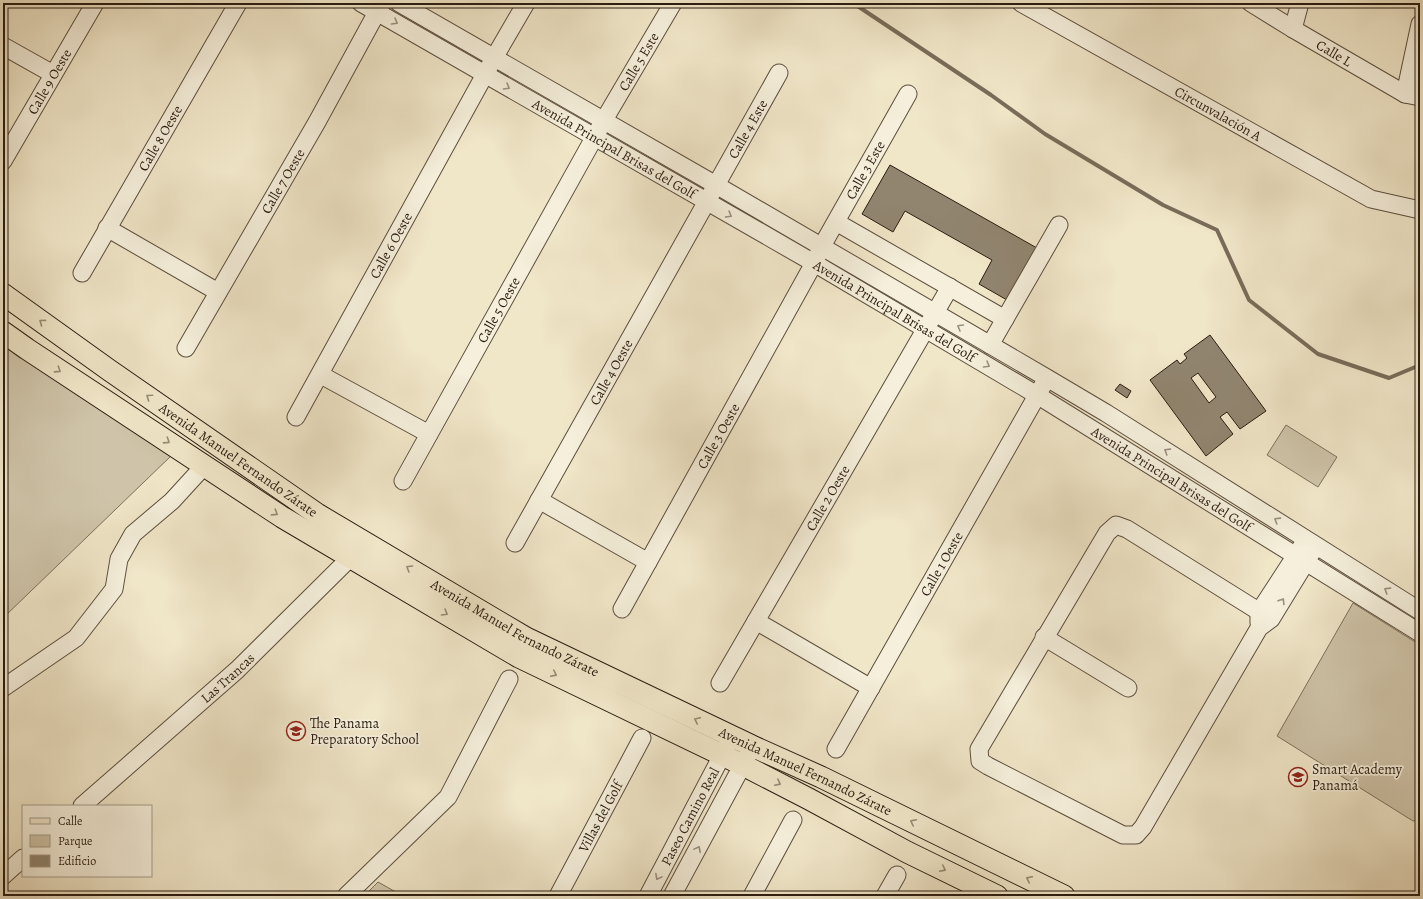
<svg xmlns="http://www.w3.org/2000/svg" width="1423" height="899" viewBox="0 0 1423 899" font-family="Alegreya,serif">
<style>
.green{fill:#cfc4a9;stroke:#7d705c}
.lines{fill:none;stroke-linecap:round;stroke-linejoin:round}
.stream{stroke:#796c59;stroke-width:4}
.building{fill:#918570;stroke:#2b1c10;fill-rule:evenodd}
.minor-casing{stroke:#5c4e3e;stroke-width:19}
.major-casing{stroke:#2b1c10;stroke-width:23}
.minor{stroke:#f5efdb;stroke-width:17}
.major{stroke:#f0e6c8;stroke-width:21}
.oneway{stroke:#9a9080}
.oneway2{stroke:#978b75}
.labels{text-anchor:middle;stroke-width:3.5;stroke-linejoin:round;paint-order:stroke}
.street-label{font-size:14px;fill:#2b1c10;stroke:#f5efdb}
.poi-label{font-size:14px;fill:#2b1c10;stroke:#f5efdb;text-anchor:start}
</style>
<rect width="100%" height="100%" fill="#f0e6c8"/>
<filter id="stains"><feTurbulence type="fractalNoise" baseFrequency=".005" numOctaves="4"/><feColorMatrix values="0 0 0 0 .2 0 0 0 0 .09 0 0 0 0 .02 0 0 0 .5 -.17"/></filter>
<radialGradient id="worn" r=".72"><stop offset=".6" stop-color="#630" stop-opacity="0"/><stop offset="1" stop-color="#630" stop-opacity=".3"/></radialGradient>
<g class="green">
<path d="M3,332L172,455L3,618Z"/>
<path d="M1286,425L1337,457L1318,487L1267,455Z"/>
<path d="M1353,603L1420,645V819L1413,821L1277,736Z"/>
<path d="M378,882L403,896H364Z"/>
</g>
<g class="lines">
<path class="stream" d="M853,3L991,95L1045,134L1163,205L1217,230L1249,300L1318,354L1389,378L1420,365"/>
</g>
<g class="building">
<path d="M890,165L1037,248L1007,300L979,284L992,260L905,211L893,232L862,214Z"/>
<path d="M1210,335L1266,411L1240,429L1227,412L1220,417L1233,434L1206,456L1150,380L1177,360L1180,364L1187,358L1184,354ZM1198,373L1216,397L1209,403L1191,378Z"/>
<path d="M1120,384L1131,391L1127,398L1115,390Z"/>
</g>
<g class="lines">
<g class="minor-casing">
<g id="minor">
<path id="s1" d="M361,3L814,263L1037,395L1420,633"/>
<path d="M399,3L716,185L1047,378L1106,413L1420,611"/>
<path id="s2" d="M1021,3L1371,199L1420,210"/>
<path id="s3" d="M1251,3L1293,29L1405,94L1420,97"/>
<path d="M1293,29L1300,3"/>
<path d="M3,46L53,74"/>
<path d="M1405,94L1420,24"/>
<path id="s4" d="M3,161L95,3"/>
<path d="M836,222L1005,319"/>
<path d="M107,228L218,292"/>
<path id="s5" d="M82,273L238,3"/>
<path d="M990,345L1059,225"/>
<path id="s6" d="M186,348L317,122L382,3"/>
<path d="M321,375L429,434"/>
<path id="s7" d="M296,417L494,58L526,3"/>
<path id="s8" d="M403,481L604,120L673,3"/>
<path d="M539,500L648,562"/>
<path id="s9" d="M515,543L779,73"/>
<path id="s10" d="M622,609L814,263L822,246L908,94"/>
<path d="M1271,619L1127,529L1116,525L1107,533L979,749L980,761L988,766L1123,835H1136L1143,827L1259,628L1271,619L1312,552"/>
<path d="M756,621L871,688"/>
<path d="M1259,623V612L1302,546"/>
<path d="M1044,637L1128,688"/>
<path id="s11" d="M720,683L950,287"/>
<path d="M3,688L76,638L114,589L119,559L133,534L172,501L204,466"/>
<path id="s12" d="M836,749L1043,385"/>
<path id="s13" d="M82,806L237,670L351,557L357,546"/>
<path d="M3,876L23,858"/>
<path d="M346,896L448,797L509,679"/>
<path id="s14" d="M558,896L642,738"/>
<path id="s15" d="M648,896L728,744"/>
<path d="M672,896L749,753"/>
<path d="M752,896L793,820"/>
<path d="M885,896L897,875"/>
</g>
</g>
<g class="major-casing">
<g id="major">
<path id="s16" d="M3,294L109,370L317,514L526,638L752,746L821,777L1064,896"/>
<path d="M3,332L27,349L282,517L519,657L743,765L809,799L907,852L997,896"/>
</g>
</g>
<use href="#minor" class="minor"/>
<use href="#major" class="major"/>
</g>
<defs><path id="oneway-chevron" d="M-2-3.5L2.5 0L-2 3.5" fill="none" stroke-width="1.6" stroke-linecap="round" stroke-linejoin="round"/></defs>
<g class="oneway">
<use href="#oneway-chevron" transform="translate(395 22) rotate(30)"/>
<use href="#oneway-chevron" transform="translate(507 87) rotate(30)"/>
<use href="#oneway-chevron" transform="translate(729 215) rotate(30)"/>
<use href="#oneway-chevron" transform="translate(960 327) rotate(-150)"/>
<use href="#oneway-chevron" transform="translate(987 365) rotate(30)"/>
<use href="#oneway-chevron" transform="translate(1167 451) rotate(-148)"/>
<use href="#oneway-chevron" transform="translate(1277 520) rotate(-148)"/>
<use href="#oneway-chevron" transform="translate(1387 590) rotate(-148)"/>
<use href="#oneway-chevron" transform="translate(1282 601) rotate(-58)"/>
<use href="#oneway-chevron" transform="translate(698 849) rotate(-62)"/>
<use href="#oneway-chevron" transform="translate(658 877) rotate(118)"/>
</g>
<g class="oneway2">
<use href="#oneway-chevron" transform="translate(42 322) rotate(-144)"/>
<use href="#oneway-chevron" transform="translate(58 370) rotate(33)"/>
<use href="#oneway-chevron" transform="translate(149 397) rotate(-145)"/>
<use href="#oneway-chevron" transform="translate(167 441) rotate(33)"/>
<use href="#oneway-chevron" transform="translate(275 513) rotate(33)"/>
<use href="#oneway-chevron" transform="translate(409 568) rotate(-149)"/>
<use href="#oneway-chevron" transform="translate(445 613) rotate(31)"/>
<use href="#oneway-chevron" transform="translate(554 674) rotate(26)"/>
<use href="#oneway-chevron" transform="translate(697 720) rotate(-155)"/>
<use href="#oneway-chevron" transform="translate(778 783) rotate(27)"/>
<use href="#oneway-chevron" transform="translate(913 822) rotate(-154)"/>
<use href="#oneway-chevron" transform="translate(943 869) rotate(26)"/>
<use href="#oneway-chevron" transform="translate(1029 879) rotate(-154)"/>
</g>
<defs>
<g id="school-ring" transform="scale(1)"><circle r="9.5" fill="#f5efdb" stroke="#8f2418" stroke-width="1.5"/><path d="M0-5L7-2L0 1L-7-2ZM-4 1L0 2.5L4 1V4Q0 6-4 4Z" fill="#8f2418"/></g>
</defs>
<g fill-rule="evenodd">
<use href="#school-ring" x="296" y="731"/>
<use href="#school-ring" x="1298" y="777"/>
</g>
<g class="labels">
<g class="street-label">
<text dy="5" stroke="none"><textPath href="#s3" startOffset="97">Calle L</textPath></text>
<text dy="5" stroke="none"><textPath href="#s8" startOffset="481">Calle 5 Este</textPath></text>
<text dy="5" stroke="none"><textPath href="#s4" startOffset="92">Calle 9 Oeste</textPath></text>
<text dy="5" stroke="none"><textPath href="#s2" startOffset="226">Circunvalación A</textPath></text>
<text dy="5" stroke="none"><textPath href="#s9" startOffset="475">Calle 4 Este</textPath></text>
<text dy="5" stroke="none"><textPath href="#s5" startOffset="156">Calle 8 Oeste</textPath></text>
<text dy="5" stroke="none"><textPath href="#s1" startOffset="292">Avenida Principal Brisas del Golf</textPath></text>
<text dy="5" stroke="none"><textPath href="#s10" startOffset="502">Calle 3 Este</textPath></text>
<text dy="5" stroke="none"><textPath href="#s6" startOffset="193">Calle 7 Oeste</textPath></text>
<text dy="5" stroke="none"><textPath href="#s7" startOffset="196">Calle 6 Oeste</textPath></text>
<text dy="5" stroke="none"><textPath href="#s8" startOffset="196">Calle 5 Oeste</textPath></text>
<text dy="5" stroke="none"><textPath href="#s1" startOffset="616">Avenida Principal Brisas del Golf</textPath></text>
<text dy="5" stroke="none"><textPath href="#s9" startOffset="196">Calle 4 Oeste</textPath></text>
<text dy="5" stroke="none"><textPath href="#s10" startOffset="198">Calle 3 Oeste</textPath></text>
<text dy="5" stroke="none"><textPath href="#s16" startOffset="288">Avenida Manuel Fernando Zárate</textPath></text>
<text dy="5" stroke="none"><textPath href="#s1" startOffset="940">Avenida Principal Brisas del Golf</textPath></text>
<text dy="5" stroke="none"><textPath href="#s11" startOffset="214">Calle 2 Oeste</textPath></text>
<text dy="5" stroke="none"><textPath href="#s12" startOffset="213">Calle 1 Oeste</textPath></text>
<text dy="5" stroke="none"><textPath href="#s16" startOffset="612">Avenida Manuel Fernando Zárate</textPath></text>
<text dy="5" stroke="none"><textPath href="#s13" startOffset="194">Las Trancas</textPath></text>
<text dy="5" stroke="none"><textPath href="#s16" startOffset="936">Avenida Manuel Fernando Zárate</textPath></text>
<text dy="5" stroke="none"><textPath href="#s15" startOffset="90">Paseo Camino Real</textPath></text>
<text dy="5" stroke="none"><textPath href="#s14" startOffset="90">Villas del Golf</textPath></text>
</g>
<g class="poi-label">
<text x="310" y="728">The Panama<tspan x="310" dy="16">Preparatory School</tspan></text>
<text x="1312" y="774">Smart Academy<tspan x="1312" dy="16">Panamá</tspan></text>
</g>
</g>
<rect width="1423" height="899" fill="none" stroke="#f0e6c8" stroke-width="16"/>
<rect x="4" y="4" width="1415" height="891" fill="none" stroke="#2b1c10" stroke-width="2"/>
<rect x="8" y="8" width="1407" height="883" fill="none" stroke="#2b1c10"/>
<rect x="22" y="805" width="130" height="72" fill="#f5efdb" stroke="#a49b8a"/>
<rect x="30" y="818" width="20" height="6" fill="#f0e6c8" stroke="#a49b8a"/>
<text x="58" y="825" font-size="12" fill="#2b1c10">Calle</text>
<rect x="30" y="835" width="20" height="12" fill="#cfc4a9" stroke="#a49b8a"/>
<text x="58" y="845" font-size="12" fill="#2b1c10">Parque</text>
<rect x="30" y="855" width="20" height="12" fill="#918570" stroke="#a49b8a"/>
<text x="58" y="865" font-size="12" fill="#2b1c10">Edificio</text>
<rect width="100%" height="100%" filter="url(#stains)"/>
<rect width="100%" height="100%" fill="url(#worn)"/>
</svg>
